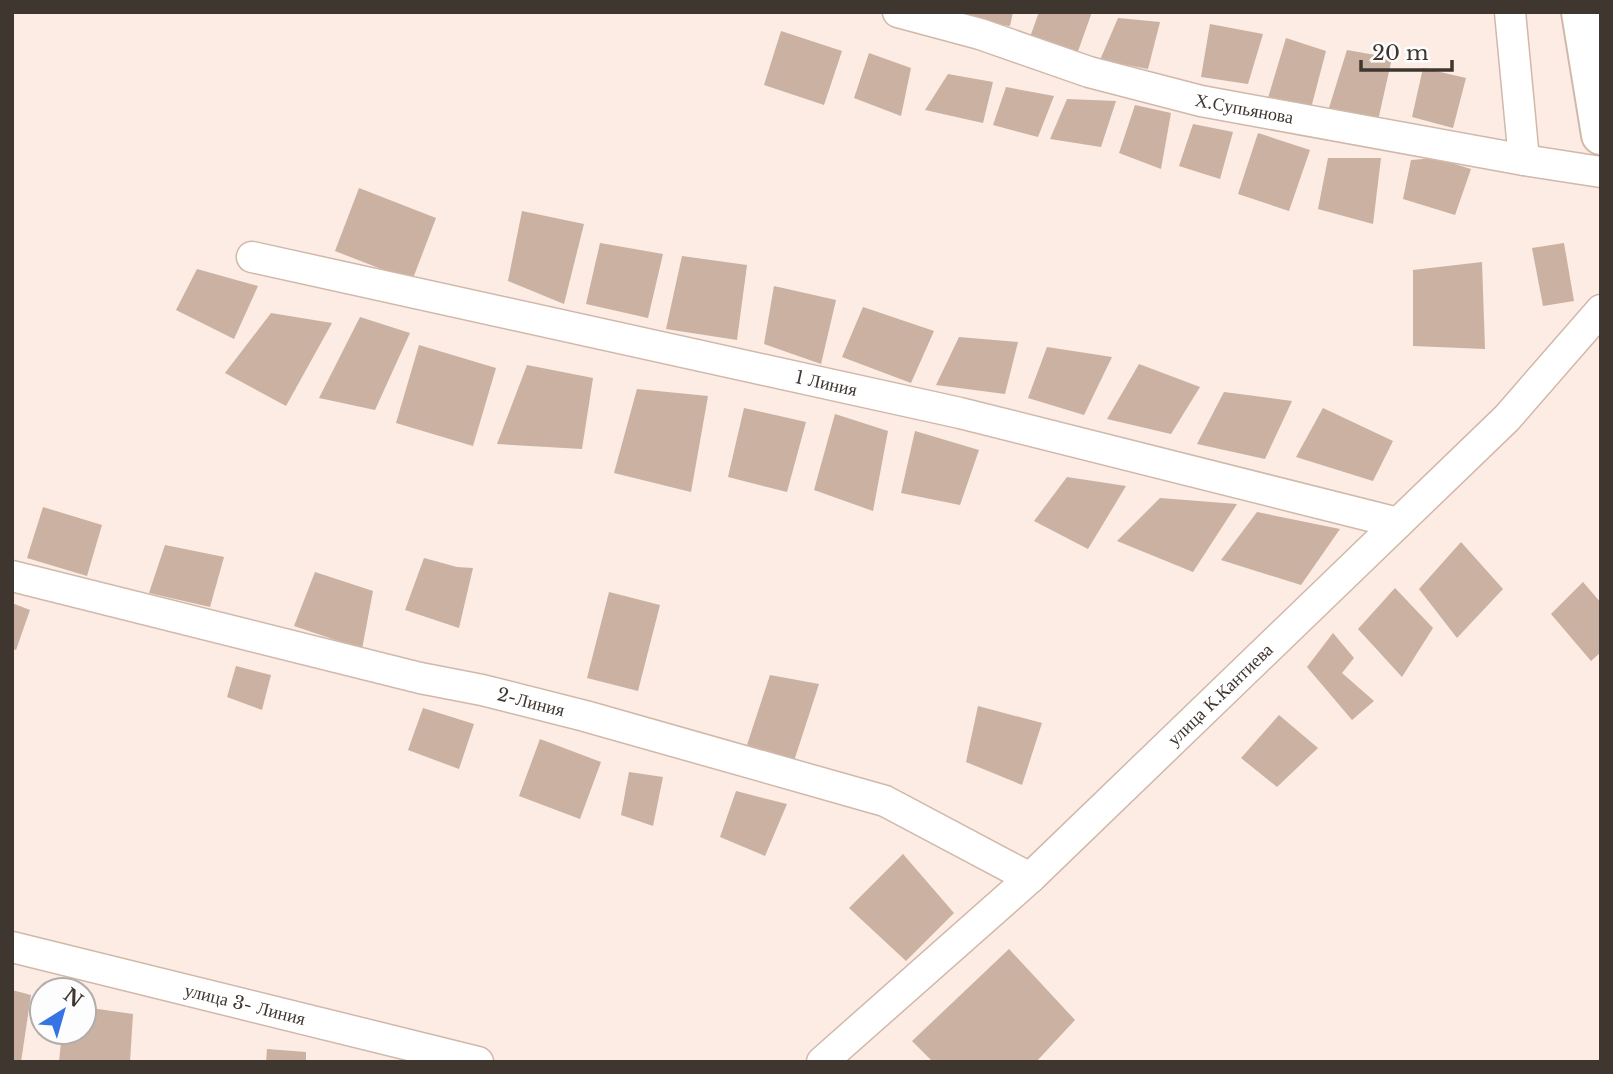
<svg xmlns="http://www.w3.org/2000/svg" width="1613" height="1074" viewBox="0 0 1613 1074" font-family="'Libre Baskerville',serif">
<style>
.building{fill:#cab1a2}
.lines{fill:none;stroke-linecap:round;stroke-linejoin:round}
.street-casing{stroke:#d1b8a9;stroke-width:33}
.secondary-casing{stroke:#d1b8a9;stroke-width:42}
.street{stroke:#fff;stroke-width:30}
.secondary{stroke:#fff;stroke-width:38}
.labels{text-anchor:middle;stroke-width:7;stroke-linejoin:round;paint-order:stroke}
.street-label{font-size:18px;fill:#403630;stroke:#fdfdfd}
</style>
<rect width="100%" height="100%" fill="#fcece3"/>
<g class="building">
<path d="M969,12H1013L1010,26L967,20Z"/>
<path d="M1039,12H1092L1077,54L1030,37Z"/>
<path d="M1118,18L1160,22L1148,69L1100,60Z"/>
<path d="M1210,24L1263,34L1248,84L1201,77Z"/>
<path d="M781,31L842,51L824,105L764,85Z"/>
<path d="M1286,38L1326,51L1310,112L1268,98Z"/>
<path d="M1347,50L1392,58L1377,125L1328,111Z"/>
<path d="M869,53L911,68L901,116L854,98Z"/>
<path d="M1423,68L1466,78L1453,128L1412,117Z"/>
<path d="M948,74L993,82L983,123L925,110Z"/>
<path d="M1006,87L1054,96L1038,137L993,125Z"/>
<path d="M1067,99L1116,101L1101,147L1050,139Z"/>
<path d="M1135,105L1171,113L1161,169L1119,153Z"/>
<path d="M1193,124L1233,132L1220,179L1179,166Z"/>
<path d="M1258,133L1310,150L1289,211L1238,194Z"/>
<path d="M1328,158H1381L1373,224L1318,209Z"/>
<path d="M1435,158L1471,169L1455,215L1403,199L1411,160Z"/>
<path d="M359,188L436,218L412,281L335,251Z"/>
<path d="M522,211L584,224L564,304L508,281Z"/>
<path d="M600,243L663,254L648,318L586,304Z"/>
<path d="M1564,243L1574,301L1543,306L1532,248Z"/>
<path d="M682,256L747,265L737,340L666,329Z"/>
<path d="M1482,262L1485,349L1413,346V270Z"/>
<path d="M197,269L258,286L234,339L176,310Z"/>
<path d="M774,286L836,300L821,364L764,344Z"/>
<path d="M863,307L934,331L911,383L842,357Z"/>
<path d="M271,313L332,323L286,406L225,373Z"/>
<path d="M360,317L410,333L375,410L319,398Z"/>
<path d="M959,337L1018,342L1005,394L936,385Z"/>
<path d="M419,345L496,368L473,446L396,423Z"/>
<path d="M1047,347L1112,357L1084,415L1028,398Z"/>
<path d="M1139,364L1200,387L1171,434L1107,419Z"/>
<path d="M527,365L593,378L582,449L497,444Z"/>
<path d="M637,389L708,396L691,492L614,473Z"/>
<path d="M1224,392L1292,401L1265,459L1197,444Z"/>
<path d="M744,408L806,422L787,492L728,477Z"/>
<path d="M1323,408L1393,441L1373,481L1296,457Z"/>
<path d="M835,414L888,431L873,511L814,490Z"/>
<path d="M915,431L979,450L960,505L901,493Z"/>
<path d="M1067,477L1126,486L1088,549L1034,521Z"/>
<path d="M1160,498L1237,504L1193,572L1117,541Z"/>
<path d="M43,507L102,525L87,576L27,558Z"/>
<path d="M1257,512L1340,529L1301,585L1221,560Z"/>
<path d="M1461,542L1503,589L1457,638L1419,589Z"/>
<path d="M165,545L224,557L210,607L149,593Z"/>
<path d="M424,558L457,567L473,568L459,628L405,610Z"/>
<path d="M315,572L373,591L362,649L294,626Z"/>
<path d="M1583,582L1601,603V652L1591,661L1551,614Z"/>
<path d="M1395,588L1433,628L1402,677L1358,629Z"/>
<path d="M609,592L660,605L638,691L587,678Z"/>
<path d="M12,603L30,610L16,650L12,649Z"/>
<path d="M1333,633L1354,658L1342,673L1374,701L1352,720L1307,667Z"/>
<path d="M236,666L271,675L262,710L227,697Z"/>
<path d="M770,675L819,684L794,761L746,748Z"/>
<path d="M978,706L1042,723L1022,785L966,762Z"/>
<path d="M423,708L474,724L459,769L408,750Z"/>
<path d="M1279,715L1318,748L1277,787L1241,758Z"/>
<path d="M540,739L601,762L580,819L519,796Z"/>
<path d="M629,772L663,777L653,826L621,815Z"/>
<path d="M736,791L787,804L765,856L720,837Z"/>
<path d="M903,854L954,913L906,961L849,908Z"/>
<path d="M1009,949L1075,1020L1036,1062H933L912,1041Z"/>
<path d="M12,990L31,995L21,1062L12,1061Z"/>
<path d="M84,1007L133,1014L130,1062H59L62,1032H84Z"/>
<path d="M267,1049L306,1052V1062H266Z"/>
</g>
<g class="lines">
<g class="street-casing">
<g id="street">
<path id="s1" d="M898,12L980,34L1089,72L1201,101L1524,160L1601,172"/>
<path d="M1510,12L1524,160"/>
<path id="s2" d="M252,257L960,413L1398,523"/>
<path id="s3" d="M12,576L420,678L482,690L585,716L885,801L1030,878"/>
<path id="s4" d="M12,947L478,1062"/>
<path id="s5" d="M822,1062L1030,878L1507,418L1601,310"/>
</g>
</g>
<g class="secondary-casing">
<path id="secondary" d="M1581,12L1601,135"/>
</g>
<use href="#street" class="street"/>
<use href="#secondary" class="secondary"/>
</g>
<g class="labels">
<g class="street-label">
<text dy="6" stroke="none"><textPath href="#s1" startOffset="360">Х.Супьянова</textPath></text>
<text dy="6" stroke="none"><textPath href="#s2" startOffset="588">1 Линия</textPath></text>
<text dy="6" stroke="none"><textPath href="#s5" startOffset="542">улица К.Кантиева</textPath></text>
<text dy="6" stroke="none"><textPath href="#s3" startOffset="534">2-Линия</textPath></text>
<text dy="6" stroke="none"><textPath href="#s4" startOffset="240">улица 3- Линия</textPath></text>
</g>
</g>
<rect width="1613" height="1074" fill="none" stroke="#403630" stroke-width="28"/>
<g transform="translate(63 1011) rotate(37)"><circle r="33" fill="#fdfdfd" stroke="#b1adab" stroke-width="2"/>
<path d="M0-5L12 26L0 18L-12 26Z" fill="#3674e3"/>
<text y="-10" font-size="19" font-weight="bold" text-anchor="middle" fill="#403630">N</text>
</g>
<path d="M1361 60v10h91v-10" fill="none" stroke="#403630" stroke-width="3.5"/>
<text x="1372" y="60" font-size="21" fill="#403630" stroke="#fdfdfd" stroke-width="5" paint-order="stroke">20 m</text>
</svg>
